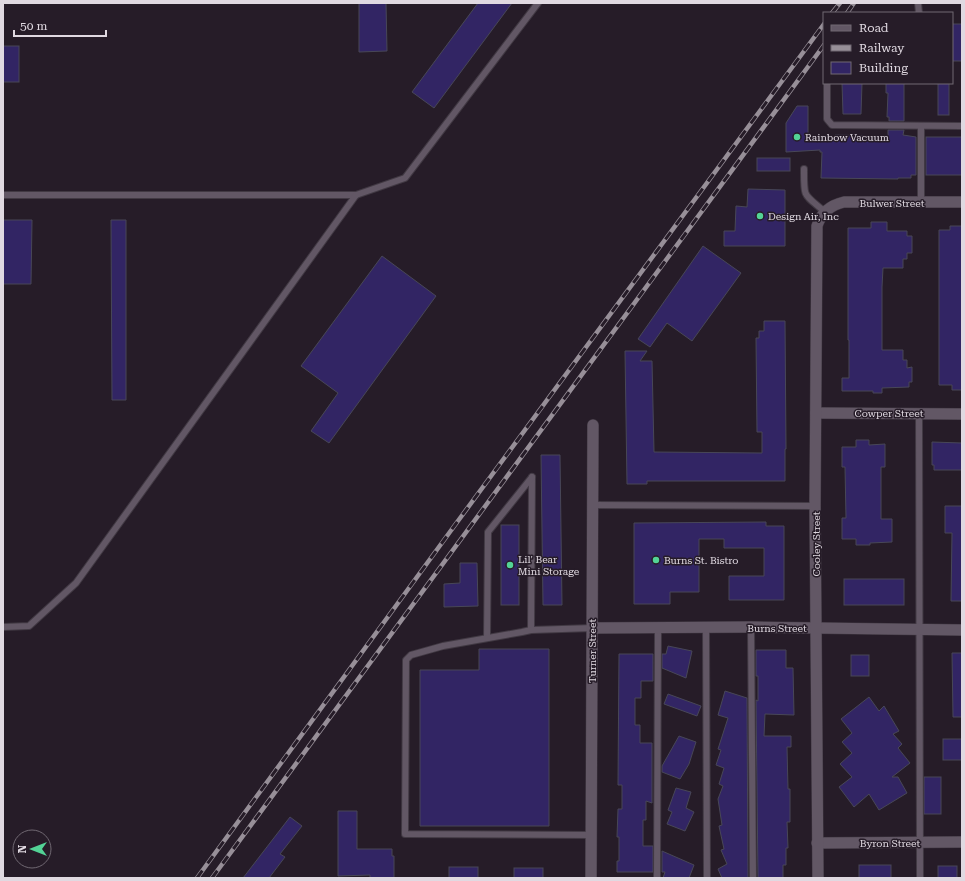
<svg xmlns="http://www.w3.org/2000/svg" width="965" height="881" viewBox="0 0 965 881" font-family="'Roboto Serif',serif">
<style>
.building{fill:#322564;stroke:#484757}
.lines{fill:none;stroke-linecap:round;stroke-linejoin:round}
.service-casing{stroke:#413943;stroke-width:8}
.minor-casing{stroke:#413943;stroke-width:12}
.service{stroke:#625765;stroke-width:6}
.minor{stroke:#625765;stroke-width:11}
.rail-casing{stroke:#978f98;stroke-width:4.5}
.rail{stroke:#261c28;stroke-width:3;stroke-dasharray:9;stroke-linecap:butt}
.poi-dot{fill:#53d396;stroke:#261c28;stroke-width:1.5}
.labels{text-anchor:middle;stroke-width:3;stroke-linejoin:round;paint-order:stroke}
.poi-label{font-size:10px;fill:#e0d9e1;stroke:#261c28;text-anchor:start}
.street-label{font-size:10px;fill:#e0d9e1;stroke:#261c28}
</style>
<rect width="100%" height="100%" fill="#261c28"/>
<g class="building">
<path d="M359,3H386L387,51L359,52Z"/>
<path d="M478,3H512L434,108L412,92Z"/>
<rect x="952" y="24" width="10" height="37"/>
<rect x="3" y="46" width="16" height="36"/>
<path d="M842,83H862L861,114H843Z"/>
<path d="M886,83H904V121H889V117H887L888,93H886Z"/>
<rect x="938" y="83" width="11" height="32"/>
<path d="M797,106H808V140H835V135L888,136V130H904L903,135L916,137V175H911V178H898V179L821,178L822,152H820V150L786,152V123Z"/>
<rect x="926" y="137" width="36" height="38"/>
<rect x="757" y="158" width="33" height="13"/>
<path d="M748,189L785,190V246H724V231H735L736,206L747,207Z"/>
<path d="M3,220H32L31,284H3Z"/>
<path d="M111,220H126V400H112Z"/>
<path d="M871,222H887V231H907V236H912V253H907V259H903V268H883L882,287V350H903V360H907V368L912,367V382H909V387L882,388V393H873V391H842V378H849V340H848V228H871Z"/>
<path d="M950,226H962V390H952V385H939V230H950Z"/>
<path d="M703,246L741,273L692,341L667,323L650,347L638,339Z"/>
<path d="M382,256L436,296L329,443L311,431L338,393L301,366Z"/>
<path d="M764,321H785L786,449H785V481H647V484H627L625,351H647L640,361H652L654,452L762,453V432H757L756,338H759V331H764Z"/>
<path d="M856,440H869V445L885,444V467H881V519H892V542L870,543V545H856V539H842V518H846L845,467H842V447H856Z"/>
<path d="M932,442L962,443V470H934V465H932Z"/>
<path d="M541,455H560L562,605H543Z"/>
<path d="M945,506H962V601H951L952,533H945Z"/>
<path d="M766,522V526H784V600H729V576H764V548H724V539H699V592H670V604H634V523Z"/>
<rect x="501" y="525" width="18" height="80"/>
<path d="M460,563H477L478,606L444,607V584L460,583Z"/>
<rect x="844" y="579" width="60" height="26"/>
<path d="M668,646L692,651L686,678L662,668V654H666Z"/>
<path d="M479,649H549V826H420V670H479Z"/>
<path d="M756,650H786V668H793L794,715L765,714L764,736H791V747H787L788,789H790V822H787L788,848H786V865H783V878H758L756,700L758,701V676H756Z"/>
<path d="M952,653H962V717H953Z"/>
<path d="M619,654H653V681H641V698H635V725H640V743H652V803L646,801V820H643V846H653V872H617V861H619V837H617L618,809H622V785H618Z"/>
<rect x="851" y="655" width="18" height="21"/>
<path d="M725,691L747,698L748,878H722L718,869L727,864L721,850L724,849L719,826L722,825L718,799L723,786L719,784L724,768L716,765L721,750L718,749L728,718L718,715Z"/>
<path d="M668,694L701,706L697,716L664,704Z"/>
<path d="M869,697L879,711L884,706L899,731L893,734L902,744L898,748L910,763L892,777H898L907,793L879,810L869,794L854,807L839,787L852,777L840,764L852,753L842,742L852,733L841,719Z"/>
<path d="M679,736L696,742L689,764L680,779L662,772V766Z"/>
<rect x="943" y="739" width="19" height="21"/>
<rect x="924" y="777" width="17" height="37"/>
<path d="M676,788L691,792L686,808L694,812L685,831L667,824L672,812L668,810Z"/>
<path d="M338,811H357V849H392V856H394V878H370V875L338,876Z"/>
<path d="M290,817L302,826L280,854L285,857L269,878H243Z"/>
<path d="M662,851L694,865L689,878H663L665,872H662Z"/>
<rect x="859" y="865" width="32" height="13"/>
<rect x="938" y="866" width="19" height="12"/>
<rect x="449" y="867" width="29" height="11"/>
<rect x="514" y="868" width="29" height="10"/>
</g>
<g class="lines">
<g class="service-casing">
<g id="service">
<path d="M918,3L919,13"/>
<path d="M827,83V119L832,125L962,126"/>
<path d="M921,126V203"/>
<path d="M804,169C804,199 803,193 825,212"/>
<path d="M3,195H356"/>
<path d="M919,413L920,878"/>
<path d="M593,505L815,506"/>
<path d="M3,627L29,626L76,583L356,195L405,178L538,3"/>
<path d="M751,627L753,878"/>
<path d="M706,628L707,878"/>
<path d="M531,630L532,477"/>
<path d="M487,638L488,532L532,477"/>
<path d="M591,835L405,834L406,660L411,655L443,646L522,632L531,630L593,628"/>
<path d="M657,878L658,628"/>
</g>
</g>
<g class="minor-casing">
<g id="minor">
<path d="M816,413L962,414"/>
<path d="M593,628L751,627L962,630"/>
<path d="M817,843L962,842"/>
<path d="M591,878L593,425"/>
<path d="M818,878L815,506L817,226C821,213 831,205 844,202H962"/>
</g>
</g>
<use href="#service" class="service"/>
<use href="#minor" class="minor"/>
<g class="rail-casing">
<g id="rail">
<path d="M832,13L840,3"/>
<path d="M847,13L854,3"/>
<path d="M197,878L455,525L824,24"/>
<path d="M212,878L824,45"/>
</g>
</g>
<use href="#rail" class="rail"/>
</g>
<g class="poi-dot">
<circle cx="797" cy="137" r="4"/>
<circle cx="760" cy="216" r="4"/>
<circle cx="656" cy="560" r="4"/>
<circle cx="510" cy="565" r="4"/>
</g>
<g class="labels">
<g class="poi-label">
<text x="805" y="141">Rainbow Vacuum</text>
<text x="768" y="220">Design Air, Inc</text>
<text x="518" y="563">Lil' Bear<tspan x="518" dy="12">Mini Storage</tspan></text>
<text x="664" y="564">Burns St. Bistro</text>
</g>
<g class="street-label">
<text x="892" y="207">Bulwer Street</text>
<text x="889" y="417">Cowper Street</text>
<text transform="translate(816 544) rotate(-90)" y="4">Cooley Street</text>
<text x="777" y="632">Burns Street</text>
<text transform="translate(592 651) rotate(-90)" y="4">Turner Street</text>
<text x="890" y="847">Byron Street</text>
</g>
</g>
<rect width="965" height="881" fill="none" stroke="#e0d9e1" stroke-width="8"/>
<rect x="823" y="12" width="130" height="72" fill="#261c28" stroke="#706872"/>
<rect x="831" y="25" width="20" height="6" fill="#625765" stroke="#706872"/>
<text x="859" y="32" font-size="12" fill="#e0d9e1">Road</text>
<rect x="831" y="45" width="20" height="6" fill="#978f98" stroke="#706872"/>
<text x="859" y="52" font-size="12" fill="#e0d9e1">Railway</text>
<rect x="831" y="62" width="20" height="12" fill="#322564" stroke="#706872"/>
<text x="859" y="72" font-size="12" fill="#e0d9e1">Building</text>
<g transform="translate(32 849) rotate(270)"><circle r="19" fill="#261c28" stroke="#706872"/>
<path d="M0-3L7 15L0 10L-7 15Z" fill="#53d396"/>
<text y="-6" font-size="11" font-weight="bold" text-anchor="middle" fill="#e0d9e1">N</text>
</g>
<path d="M14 30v6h92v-6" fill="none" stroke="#e0d9e1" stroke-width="2"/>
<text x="20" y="30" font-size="12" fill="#e0d9e1" stroke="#261c28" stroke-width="3" paint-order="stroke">50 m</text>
</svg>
